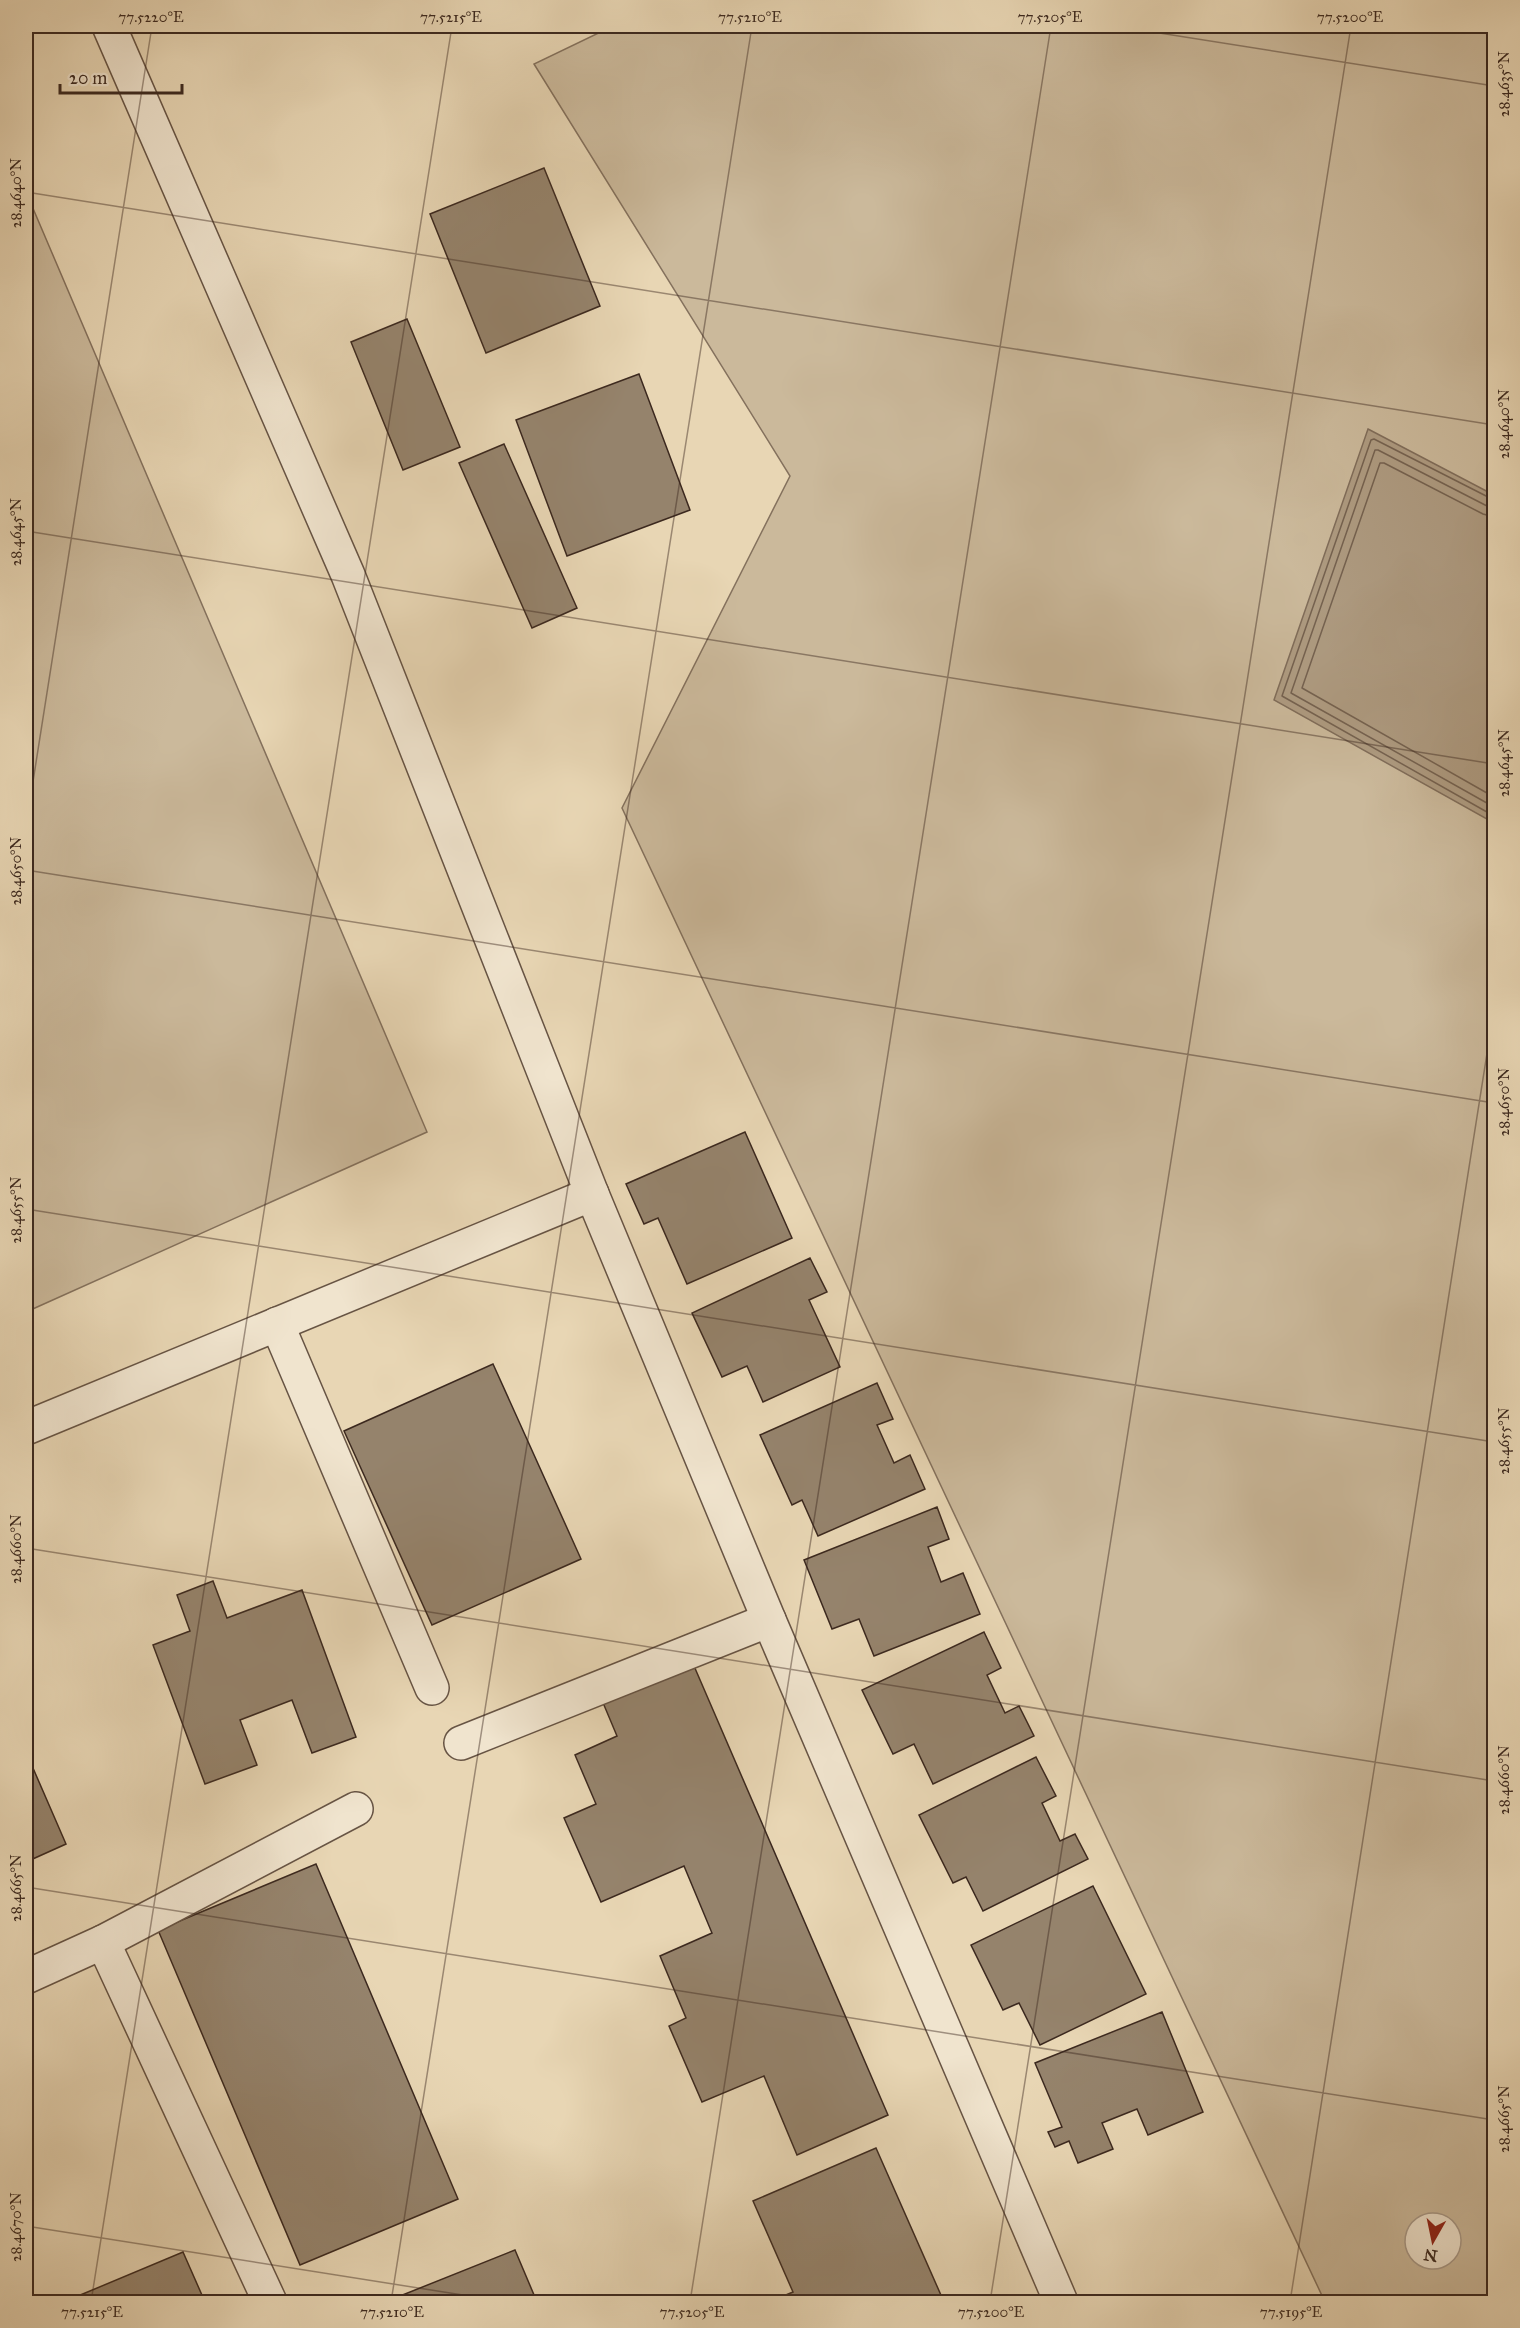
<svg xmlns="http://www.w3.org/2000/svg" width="1520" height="2328" viewBox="0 0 1520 2328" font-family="'IM FELL Great Primer',serif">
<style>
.green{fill:#cbb99b;stroke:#84715d;stroke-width:1.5;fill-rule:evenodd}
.water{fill:#ae9b81;stroke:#806d5a;stroke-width:1.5}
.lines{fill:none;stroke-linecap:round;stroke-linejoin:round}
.shore{stroke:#756250;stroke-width:1.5}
.building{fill:#95836c;stroke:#3c291f;stroke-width:1.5}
.minor-casing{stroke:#675444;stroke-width:36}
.minor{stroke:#f0e4ce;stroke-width:33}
.ticks{fill:none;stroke:#3c291f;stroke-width:1.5;stroke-opacity:0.45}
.neatline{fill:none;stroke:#3c291f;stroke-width:2}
.ticks-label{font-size:15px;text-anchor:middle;fill:#3c291f}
</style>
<rect width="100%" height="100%" fill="#e8d6b4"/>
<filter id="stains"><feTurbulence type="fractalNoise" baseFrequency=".00333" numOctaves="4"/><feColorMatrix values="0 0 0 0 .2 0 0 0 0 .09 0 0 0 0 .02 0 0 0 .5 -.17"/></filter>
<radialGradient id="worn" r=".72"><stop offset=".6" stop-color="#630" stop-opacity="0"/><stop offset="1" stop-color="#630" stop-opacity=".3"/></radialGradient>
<g class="green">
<path d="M613,26H1494V2302H1325L622,808L790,476L534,64ZM1415,2223H1451V2259H1415Z"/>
<path d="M26,192L427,1132L26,1312Z"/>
</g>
<path class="water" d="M1368,429L1494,495V823L1274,700Z"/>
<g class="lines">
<g class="shore">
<path d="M1494,500L1374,439L1371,440L1282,696L1494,816"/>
<path d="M1494,508L1487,506L1378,450H1375L1291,693L1494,807"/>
<path d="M1494,517L1483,514L1384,463H1380L1302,688L1494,797"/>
</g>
</g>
<g class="building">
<path d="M544,168L600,306L486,353L430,214Z"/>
<path d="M407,319L460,447L403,470L351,342Z"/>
<path d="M639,374L690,510L567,556L516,420Z"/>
<path d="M504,444L577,608L532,628L459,463Z"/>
<path d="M745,1132L792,1238L687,1284L658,1218L644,1224L626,1184Z"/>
<path d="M810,1258L827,1292L809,1300L840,1367L763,1402L747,1366L722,1377L692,1313Z"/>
<path d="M493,1364L581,1559L432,1625L344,1431Z"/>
<path d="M877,1383L893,1419L877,1425L894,1463L910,1455L925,1489L818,1536L802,1500L792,1505L760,1435Z"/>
<path d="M937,1507L949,1539L928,1547L941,1582L963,1573L980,1614L874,1656L859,1619L832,1629L804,1560Z"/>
<path d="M213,1581L227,1618L302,1590L356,1737L312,1753L292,1700L240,1720L257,1765L205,1784L153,1645L190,1631L177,1595Z"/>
<path d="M984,1632L1001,1668L987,1675L1005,1713L1019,1706L1034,1736L933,1784L914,1744L893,1754L862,1690Z"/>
<path d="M691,1659L888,2115L797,2155L764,2076L702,2102L669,2026L686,2018L660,1956L712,1933L684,1866L601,1902L564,1818L596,1804L575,1755L617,1736L601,1698Z"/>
<path d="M26,1752L66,1844L26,1862Z"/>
<path d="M1036,1757L1056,1796L1042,1803L1060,1841L1075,1834L1088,1859L983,1911L966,1877L953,1883L919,1815Z"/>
<path d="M316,1864L458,2199L300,2265L158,1930Z"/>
<path d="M1093,1886L1146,1994L1040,2045L1019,2003L1003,2010L971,1945Z"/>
<path d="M1162,2012L1203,2112L1148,2135L1137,2109L1102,2123L1113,2149L1078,2163L1069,2141L1055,2147L1048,2132L1062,2127L1035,2063Z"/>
<path d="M876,2148L944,2302H769L793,2292L753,2201Z"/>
<path d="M515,2250L537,2302H385Z"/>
<path d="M183,2252L205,2302H81L78,2296Z"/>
</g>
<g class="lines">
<g class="minor-casing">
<g id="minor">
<path d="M109,26L348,575L592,1194L769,1620L1061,2302"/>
<path d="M277,1324L432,1688"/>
<path d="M26,1428L592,1194"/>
<path d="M461,1743L769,1620"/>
<path d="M103,1942L270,2302"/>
<path d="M26,1977L103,1942L356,1809"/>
</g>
</g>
<use href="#minor" class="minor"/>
</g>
<path class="ticks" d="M1115,26L1494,86M26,192L1494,425M26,531L1494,764M26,826L152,26M26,870L1494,1103M26,1209L1494,1442M26,1548L1494,1781M26,1887L1494,2120M26,2226L507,2302M91,2302L452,26M391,2302L752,26M690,2302L1051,26M990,2302L1351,26M1290,2302L1494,1009"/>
<rect width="1520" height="2328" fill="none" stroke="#e8d6b4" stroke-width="66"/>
<g transform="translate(1433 2241) rotate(189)"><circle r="28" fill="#f0e4ce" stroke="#a89988" stroke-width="1.5"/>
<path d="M0-4.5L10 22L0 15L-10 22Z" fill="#8f2418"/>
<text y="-9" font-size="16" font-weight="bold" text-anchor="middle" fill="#3c291f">N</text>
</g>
<path d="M60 84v9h122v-9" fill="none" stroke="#3c291f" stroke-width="3"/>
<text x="69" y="84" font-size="18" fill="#3c291f" stroke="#f0e4ce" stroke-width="4.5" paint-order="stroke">20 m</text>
<rect x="33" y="33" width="1454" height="2262" class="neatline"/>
<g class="ticks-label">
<text x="151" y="22">77.5220°E</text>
<text x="451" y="22">77.5215°E</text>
<text x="750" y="22">77.5210°E</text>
<text x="1050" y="22">77.5205°E</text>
<text x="1350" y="22">77.5200°E</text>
<text transform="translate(1504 84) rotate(-90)" y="5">28.4635°N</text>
<text transform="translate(16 193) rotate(-90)" y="5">28.4640°N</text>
<text transform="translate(1504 424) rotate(-90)" y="5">28.4640°N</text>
<text transform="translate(16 532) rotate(-90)" y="5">28.4645°N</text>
<text transform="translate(1504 763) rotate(-90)" y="5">28.4645°N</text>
<text transform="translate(16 871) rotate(-90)" y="5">28.4650°N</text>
<text transform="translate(1504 1102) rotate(-90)" y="5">28.4650°N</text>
<text transform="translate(16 1210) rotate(-90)" y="5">28.4655°N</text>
<text transform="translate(1504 1441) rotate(-90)" y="5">28.4655°N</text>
<text transform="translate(16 1549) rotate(-90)" y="5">28.4660°N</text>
<text transform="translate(1504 1780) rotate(-90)" y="5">28.4660°N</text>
<text transform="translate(16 1888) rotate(-90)" y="5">28.4665°N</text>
<text transform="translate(1504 2119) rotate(-90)" y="5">28.4665°N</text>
<text transform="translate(16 2227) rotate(-90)" y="5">28.4670°N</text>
<text x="92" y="2317">77.5215°E</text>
<text x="392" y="2317">77.5210°E</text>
<text x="692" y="2317">77.5205°E</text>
<text x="991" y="2317">77.5200°E</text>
<text x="1291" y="2317">77.5195°E</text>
</g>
<rect width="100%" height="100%" filter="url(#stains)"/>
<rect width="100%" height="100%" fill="url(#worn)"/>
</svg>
